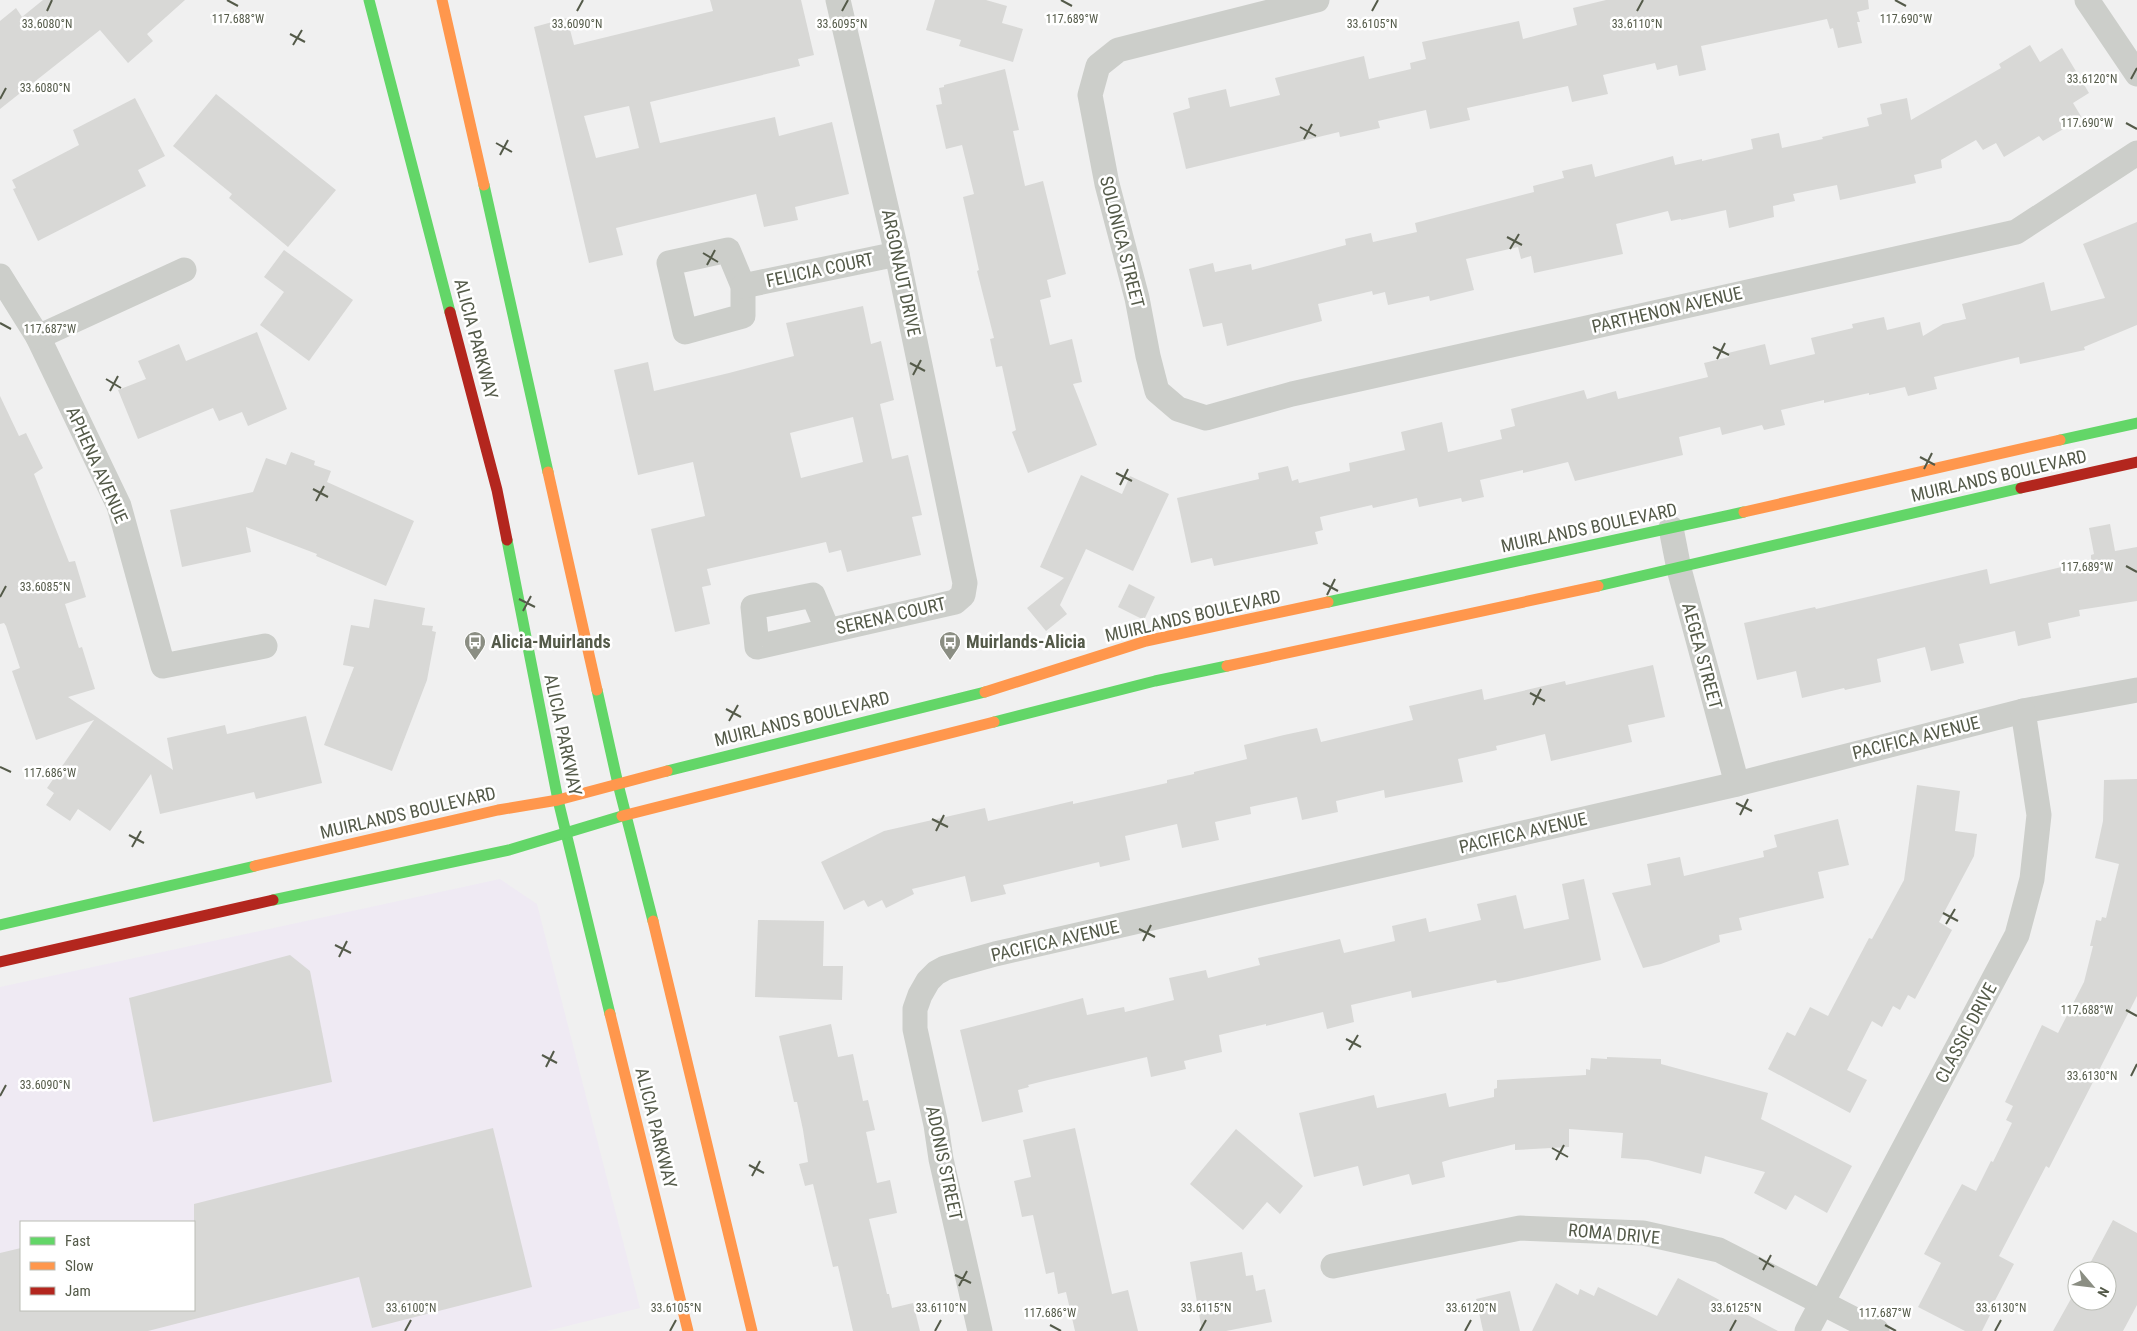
<svg xmlns="http://www.w3.org/2000/svg" width="2137" height="1331" viewBox="0 0 2137 1331" font-family="'Roboto Condensed',sans-serif">
<style>
.commercial{fill:#efeaf3;fill-rule:evenodd}
.building{fill:#d8d8d6;fill-rule:evenodd}
.lines{fill:none;stroke-linecap:round;stroke-linejoin:round}
.street{stroke:#ccceca;stroke-width:25}
.fast{stroke:#63d668;stroke-width:11}
.slow{stroke:#ff974d;stroke-width:11}
.jam{stroke:#b3261e;stroke-width:11}
.ticks{fill:none;stroke:#545a49;stroke-width:2}
.labels{text-anchor:middle;stroke-width:5;stroke-linejoin:round;paint-order:stroke}
.street-label{font-size:18px;fill:#545a49;stroke:#fff}
.poi-label{font-size:18px;font-weight:bold;fill:#545a49;stroke:#fff;text-anchor:start}
.ticks-label{font-size:12px;text-anchor:middle;fill:#545a49;stroke:#fff;stroke-width:5;stroke-linejoin:round;paint-order:stroke}
</style>
<rect width="100%" height="100%" fill="#f0f0f0"/>
<path class="commercial" d="M500,879L537,904L640,1308L547,1331H0V987ZM21,1222H194V1310H21Z"/>
<g class="building">
<path d="M43,0H185L147,34L153,41L128,63L100,30L0,109V21L16,8L22,17Z"/>
<path d="M710,0H801L814,55L798,59L800,66L650,102L660,143L775,117L779,136L832,122L849,194L795,207L798,220L764,227L756,194L616,228L623,255L589,263L534,27L567,18L574,45L713,11ZM629,106L639,148L596,158L584,116Z"/>
<path d="M935,0H986L1007,6L1002,23L1023,29L1013,62L959,46L961,40L926,30Z"/>
<path d="M1606,0H1868L1869,9L1857,12L1860,22H1857L1862,43L1838,48L1833,28L1830,29L1827,19L1701,46L1706,70L1679,76L1677,65L1657,70L1655,63L1603,75L1608,94L1572,102L1568,86L1467,108L1470,120L1430,129L1426,110L1378,121L1380,128L1340,137L1339,132L1186,169L1173,113L1190,108L1188,98L1226,89L1230,107L1280,95L1275,78L1364,56L1369,79L1411,69L1410,63L1426,59L1422,42L1519,21L1523,39L1577,25L1573,8Z"/>
<path d="M2030,45L2040,62L2062,48L2089,93L2073,103L2082,118L2043,141L2039,136L2004,157L1996,143L1983,150L1976,140L1941,160L1942,168L1914,175L1916,183L1840,200L1837,185L1793,194L1795,201L1773,206L1774,217L1729,228L1726,210L1681,220V219L1671,221L1668,211L1616,224L1623,254L1534,273L1531,256L1521,259L1518,247L1466,259L1474,290L1430,301L1429,296L1388,305L1385,292L1373,295L1372,291L1318,304L1322,321L1227,346L1222,323L1203,327L1189,269L1213,263L1215,272L1251,264L1252,270L1346,245L1345,239L1371,233L1373,242L1417,232L1415,223L1534,192L1533,186L1564,178L1562,171L1592,164L1595,177L1673,156L1675,165L1702,159V161L1753,149L1751,139L1779,133L1782,148L1823,139L1822,137L1869,126L1867,118L1882,114L1880,104L1907,98L1911,120L2001,68L1999,64Z"/>
<path d="M1005,69L1019,130L1013,131L1025,186L1043,181L1066,274L1047,280L1051,297L1040,300L1050,345L1072,339L1082,382L1073,384L1097,445L1028,473L1012,432L1016,430L1002,366L996,367L990,339L994,338L977,271L979,270L963,197L974,194L962,145L946,149L936,105L942,104L939,88L944,87V85Z"/>
<path d="M216,94L336,190L288,247L229,198L232,194L173,146Z"/>
<path d="M135,98L165,156L138,170L146,186L38,241L13,189L16,188L12,180L79,145L73,130Z"/>
<path d="M2137,222V325L2084,347L2085,350L2020,364L2019,357L1934,377L1937,389L1908,396L1905,387L1869,395V393L1824,403V400L1781,410L1785,425L1764,430L1762,425L1722,435L1720,427L1679,437L1683,455L1575,481L1568,462L1523,473V470L1480,480L1484,497L1462,502L1461,498L1419,507L1417,498L1373,508L1372,505L1320,517L1323,530L1315,532L1318,544L1214,566L1212,558L1191,563L1177,498L1259,479L1258,473L1288,466L1292,481L1298,479L1299,483L1350,471L1349,463L1405,450L1401,432L1442,422L1448,452L1502,439L1500,430L1515,426L1511,409L1584,390L1587,399L1616,391L1618,399L1708,377L1704,363L1729,357L1728,353L1765,344L1770,365L1815,354L1811,338L1853,328L1852,324L1884,317L1887,330L1920,322L1923,336L1943,324L1966,319L1962,304L2044,282L2051,311L2105,298L2083,244Z"/>
<path d="M284,250L353,300L309,361L260,325L284,292L264,277Z"/>
<path d="M863,306L871,344L881,341L894,400L880,404L892,459L908,455L922,515L912,517L921,555L847,572L841,550L829,553L826,542L707,569L711,585L702,587L710,624L675,632L651,529L705,516L693,462L638,475L614,370L648,362L654,391L729,373L794,356L786,323ZM853,417L863,462L801,478L790,433Z"/>
<path d="M257,332L287,409L248,426L242,412L219,421L213,408L138,439L118,390L146,379L138,361L179,344L186,361Z"/>
<path d="M0,396L19,436L26,433L43,468L34,474L69,562L75,561L86,597L65,604L79,648L82,647L95,689L68,697L173,770L167,738L225,725L227,734L306,716L322,783L256,799L254,792L160,814L151,774L110,831L78,809L70,821L46,805L54,793L47,788L94,720L36,740L12,671L20,668L6,626L4,623L0,624Z"/>
<path d="M291,452L315,461L314,465L331,471L327,482L414,521L386,586L316,556L317,554L246,527L251,552L182,567L170,510L253,492L266,458L286,465Z"/>
<path d="M1081,475L1122,494L1130,476L1169,494L1133,571L1086,549L1060,605L1067,614L1046,631L1027,608L1064,578L1040,567Z"/>
<path d="M2110,524L2115,551L2137,547V601L2079,610L2080,616L2048,623L2051,638L2018,646L2015,631L1959,644L1964,663L1931,671L1925,647L1877,659L1881,682L1845,690L1844,688L1802,698L1796,671L1757,680L1744,623L1815,607L1816,609L1987,569L1990,584L2091,560V555L2094,554L2089,528Z"/>
<path d="M1129,584L1155,597L1144,620L1118,607Z"/>
<path d="M374,599L425,608L422,625L433,626L432,631L436,632L427,680L392,771L324,745L354,667L343,665L351,625L369,628Z"/>
<path d="M1653,665L1665,717L1628,725L1632,742L1551,761L1545,734L1496,746L1497,750L1458,759L1463,782L1385,798L1384,790L1336,801L1338,812L1302,820L1297,797L1250,807L1251,814L1215,822L1219,840L1182,848L1177,824L1125,836L1130,860L1100,867L1099,862L1003,885L1006,894L971,902L965,876L912,889L914,894L886,908L882,900L868,907L864,900L844,910L821,862L884,831L985,808L988,821L1073,801V804L1167,783V780L1194,774V772L1247,759L1244,745L1284,735L1317,728L1321,742L1413,720L1409,706L1482,689L1484,700L1565,681L1566,685Z"/>
<path d="M2137,779V996L2049,1168L2046,1166L1999,1256L2014,1264L1988,1314L1990,1315L1982,1331H1965L1918,1307L1941,1263L1924,1254L1962,1184L1976,1191L1991,1161L1993,1162L2012,1123L2006,1120L2013,1106L2005,1102L2042,1025L2058,1033L2084,982L2093,946H2090L2096,920L2101,921L2102,917L2106,918L2119,864L2095,858L2103,821L2104,780Z"/>
<path d="M1917,785L1960,791L1955,831L1977,834L1974,856L1939,922L1952,930L1915,999L1908,995L1900,1010L1893,1006L1882,1027L1872,1021L1847,1070L1867,1080L1850,1113L1768,1069L1787,1032L1795,1036L1810,1007L1828,1016L1869,938L1872,939L1904,880Z"/>
<path d="M1838,819L1849,865L1818,872L1824,898L1739,918L1742,930L1719,935L1720,942L1661,964L1643,968L1612,893L1651,885L1647,864L1680,857L1684,876L1764,857L1763,851L1777,847L1774,835Z"/>
<path d="M1584,879L1601,960L1505,982L1497,983L1496,980L1412,998L1411,991L1351,1005L1354,1022L1327,1029L1323,1012L1266,1026V1024L1219,1035L1222,1052L1184,1061L1186,1069L1151,1077L1147,1057L1048,1080L1028,1085L1029,1087L1018,1090L1023,1112L982,1122L960,1030L1083,998L1087,1015L1124,1007L1125,1012L1174,1000L1169,978L1206,970L1208,978L1260,965L1258,958L1340,939L1344,953L1395,941L1392,926L1426,918L1429,932L1481,920L1477,904L1516,895L1524,929L1569,919L1562,884Z"/>
<path d="M758,920L824,921L823,966H843L842,1000L755,997Z"/>
<path d="M290,955L310,971L332,1082L153,1122L129,998Z"/>
<path d="M831,1024L838,1057L853,1054L863,1101L868,1100L875,1130L866,1132L877,1183L890,1180L897,1213L869,1219L887,1294H889L892,1308L913,1303L920,1331H853L838,1266L833,1267L813,1184L805,1186L799,1164L808,1162L803,1130L797,1102H794L779,1036Z"/>
<path d="M1607,1057L1661,1059V1064L1768,1093L1761,1119L1852,1166L1827,1213L1795,1195L1786,1210L1754,1193L1765,1172L1705,1156L1701,1174L1648,1160L1621,1158L1623,1133L1569,1129V1147L1515,1150V1144L1452,1159L1442,1162L1445,1177L1412,1185L1409,1174L1363,1186L1358,1166L1314,1177L1299,1113L1374,1095L1377,1108L1446,1093L1449,1107L1494,1097V1089L1497,1088V1080L1586,1075V1069L1590,1070L1591,1058L1607,1059Z"/>
<path d="M493,1128L532,1287L372,1328L359,1277L148,1331H0V1253L21,1248V1310H194V1204Z"/>
<path d="M1075,1128L1112,1294L1128,1290L1138,1331H1075L1066,1292L1058,1294L1054,1272L1046,1274L1033,1215L1022,1217L1014,1181L1031,1177L1023,1140Z"/>
<path d="M1236,1129L1303,1186L1280,1214L1267,1202L1243,1230L1190,1184Z"/>
<path d="M2113,1220L2137,1233V1305L2123,1331H2053L2077,1288V1301H2107V1271H2086Z"/>
<path d="M1242,1252L1246,1276L1253,1275L1256,1291L1265,1289L1272,1322L1226,1331H1202L1190,1262Z"/>
<path d="M1678,1278L1778,1331H1532L1556,1283L1578,1295L1580,1289L1594,1296L1598,1287L1657,1316Z"/>
<path d="M1510,1291L1520,1331H1483L1476,1299Z"/>
</g>
<g class="lines">
<g class="street">
<path d="M1317,0L1118,50L1098,66L1090,95L1107,184L1137,298L1148,356L1157,391L1178,409L1206,418L1292,394L2016,232L2137,153"/>
<path d="M2087,0L2137,74"/>
<path d="M728,250L743,286V316L685,332L669,263Z"/>
<path d="M0,276L38,337L119,506L163,666L265,646"/>
<path d="M743,286L897,254"/>
<path d="M38,337L184,270"/>
<path d="M1671,528L1679,569L1737,784"/>
<path d="M828,631L813,595L753,607L757,647L955,602L963,595L965,583L897,254L838,0"/>
<path d="M1333,1266L1520,1228L1643,1233L1719,1250L1877,1331"/>
<path d="M980,1331L941,1159L936,1125L915,1029V1009L920,995L928,981L936,973L945,968L995,954L1737,784L2023,711L2137,690"/>
<path d="M1807,1331L2017,935L2032,879L2039,815L2023,711"/>
</g>
<g class="fast">
<path d="M369,0L450,312"/>
<path d="M484,185L548,472"/>
<path d="M2060,440L2137,423"/>
<path d="M507,540L558,800L610,1014"/>
<path d="M1598,586L2021,488"/>
<path d="M1328,602L1744,512"/>
<path d="M597,690L618,784L653,921"/>
<path d="M994,722L1155,681L1227,666"/>
<path d="M667,771L985,692"/>
<path d="M273,900L509,850L622,816"/>
<path d="M0,925L255,866"/>
</g>
<g class="slow">
<path d="M442,0L484,185"/>
<path d="M548,472L597,690"/>
<path d="M1744,512L2060,440"/>
<path d="M1227,666L1598,586"/>
<path d="M985,692L1146,641L1328,602"/>
<path d="M622,816L994,722"/>
<path d="M255,866L498,810L558,800L667,771"/>
<path d="M653,921L752,1331"/>
<path d="M610,1014L688,1331"/>
</g>
<g class="jam">
<path d="M450,312L497,490L507,540"/>
<path d="M2021,488L2137,462"/>
<path d="M0,962L273,900"/>
</g>
</g>
<path class="ticks" d="M227,0L238,6M1061,0L1072,6M1895,0L1906,6M47,11L52,0M577,11L583,0M842,11L848,0M1372,11L1378,0M1637,11L1643,0M290,34L305,42M293,45L302,30M2131,79L2137,68M0,99L6,88M2126,123L2137,129M1300,127L1316,136M1304,139L1312,124M496,143L512,152M500,155L508,140M1507,237L1522,245M1510,249L1519,234M703,253L718,262M707,265L715,250M0,323L11,329M1713,347L1729,355M1717,359L1725,343M910,363L925,371M913,375L921,360M106,379L121,388M110,391L118,376M1920,457L1935,465M1924,469L1932,453M1116,473L1132,481M1120,485L1128,469M313,489L328,497M316,501L324,486M2126,566L2137,572M1323,583L1338,591M1327,595L1335,579M0,597L6,586M519,599L535,607M523,611L531,596M1530,693L1545,701M1533,705L1541,689M726,709L741,717M729,721L738,705M0,767L11,772M1736,803L1752,811M1740,815L1748,799M932,819L948,827M936,831L944,815M129,835L144,843M132,847L141,831M1943,913L1958,921M1946,924L1955,909M1139,929L1155,937M1143,941L1151,925M335,945L351,953M339,957L347,941M2126,1010L2137,1016M1346,1039L1361,1047M1349,1050L1358,1035M542,1055L557,1063M546,1067L554,1051M2131,1076L2137,1064M0,1096L6,1085M1552,1148L1568,1157M1556,1160L1564,1145M749,1165L764,1173M752,1176L760,1161M1759,1258L1774,1267M1763,1270L1771,1255M955,1275L971,1283M959,1286L967,1271M1050,1325L1061,1331M1885,1325L1896,1331M405,1331L411,1320M670,1331L676,1320M935,1331L941,1320M1200,1331L1206,1320M1465,1331L1471,1320M1730,1331L1736,1320M1995,1331L2001,1320"/>
<defs>
<g id="bus-pin" transform="scale(1.125)"><path d="M0 17L-7.5 6A9.5 9.5 0 1 1 7.5 6Z" fill="#8b8e83" stroke="#fff"/><path d="M-5-6H5V4H4V6H2V4H-2V6H-4V4H-5ZM-3.5-4V0h7V-4ZM-3.5 1.2v1.5H-2V1.2ZM2 1.2v1.5H3.5V1.2Z" fill="#fff"/></g>
</defs>
<g fill-rule="evenodd">
<use href="#bus-pin" x="475" y="642"/>
<use href="#bus-pin" x="950" y="642"/>
</g>
<g class="labels">
<g class="street-label">
<text transform="translate(1122 242) rotate(76)" y="6">SOLONICA STREET</text>
<text transform="translate(820 270) rotate(-12)" y="6">FELICIA COURT</text>
<text transform="translate(901 273) rotate(78)" y="6">ARGONAUT DRIVE</text>
<text transform="translate(1667 310) rotate(-13)" y="6">PARTHENON AVENUE</text>
<text transform="translate(476 339) rotate(75)" y="6">ALICIA PARKWAY</text>
<text transform="translate(97 465) rotate(66)" y="6">APHENA AVENUE</text>
<text transform="translate(1999 476) rotate(-13)" y="6">MUIRLANDS BOULEVARD</text>
<text transform="translate(1589 528) rotate(-12)" y="6">MUIRLANDS BOULEVARD</text>
<text transform="translate(891 616) rotate(-13)" y="6">SERENA COURT</text>
<text transform="translate(1193 616) rotate(-13)" y="6">MUIRLANDS BOULEVARD</text>
<text transform="translate(1702 656) rotate(75)" y="6">AEGEA STREET</text>
<text transform="translate(802 719) rotate(-14)" y="6">MUIRLANDS BOULEVARD</text>
<text transform="translate(563 735) rotate(78)" y="6">ALICIA PARKWAY</text>
<text transform="translate(1916 738) rotate(-14)" y="6">PACIFICA AVENUE</text>
<text transform="translate(408 813) rotate(-13)" y="6">MUIRLANDS BOULEVARD</text>
<text transform="translate(1523 833) rotate(-13)" y="6">PACIFICA AVENUE</text>
<text transform="translate(1055 941) rotate(-13)" y="6">PACIFICA AVENUE</text>
<text transform="translate(1966 1033) rotate(-62)" y="6">CLASSIC DRIVE</text>
<text transform="translate(656 1128) rotate(76)" y="6">ALICIA PARKWAY</text>
<text transform="translate(944 1163) rotate(78)" y="6">ADONIS STREET</text>
<text transform="translate(1614 1234) rotate(5)" y="6">ROMA DRIVE</text>
</g>
<g class="poi-label">
<text x="491" y="648">Alicia-Muirlands</text>
<text x="966" y="648">Muirlands-Alicia</text>
</g>
</g>
<g class="ticks-label">
<text x="1906" y="23">117.690°W</text>
<text x="238" y="23">117.688°W</text>
<text x="1072" y="23">117.689°W</text>
<text x="47" y="28">33.6080°N</text>
<text x="577" y="28">33.6090°N</text>
<text x="842" y="28">33.6095°N</text>
<text x="1372" y="28">33.6105°N</text>
<text x="1637" y="28">33.6110°N</text>
<text x="2092" y="83">33.6120°N</text>
<text x="45" y="92">33.6080°N</text>
<text x="2087" y="127">117.690°W</text>
<text x="50" y="333">117.687°W</text>
<text x="2087" y="571">117.689°W</text>
<text x="45" y="591">33.6085°N</text>
<text x="50" y="777">117.686°W</text>
<text x="2087" y="1014">117.688°W</text>
<text x="2092" y="1080">33.6130°N</text>
<text x="45" y="1089">33.6090°N</text>
<text x="411" y="1312">33.6100°N</text>
<text x="676" y="1312">33.6105°N</text>
<text x="941" y="1312">33.6110°N</text>
<text x="1206" y="1312">33.6115°N</text>
<text x="1471" y="1312">33.6120°N</text>
<text x="1736" y="1312">33.6125°N</text>
<text x="2001" y="1312">33.6130°N</text>
<text x="1050" y="1317">117.686°W</text>
<text x="1885" y="1317">117.687°W</text>
</g>
<rect x="20" y="1221" width="175" height="90" fill="#ffffff" stroke="#bbbdb6"/>
<rect x="30" y="1237" width="25" height="8" fill="#63d668" stroke="#bbbdb6"/>
<text x="65" y="1246" font-size="15" fill="#545a49">Fast</text>
<rect x="30" y="1262" width="25" height="8" fill="#ff974d" stroke="#bbbdb6"/>
<text x="65" y="1271" font-size="15" fill="#545a49">Slow</text>
<rect x="30" y="1287" width="25" height="8" fill="#b3261e" stroke="#bbbdb6"/>
<text x="65" y="1296" font-size="15" fill="#545a49">Jam</text>
<g transform="translate(2092 1286) rotate(118)"><circle r="24" fill="#ffffff" stroke="#bbbdb6"/>
<path d="M0-4L9 19L0 12L-9 19Z" fill="#8b8e83"/>
<text y="-8" font-size="14" font-weight="bold" text-anchor="middle" fill="#545a49">N</text>
</g>
</svg>
